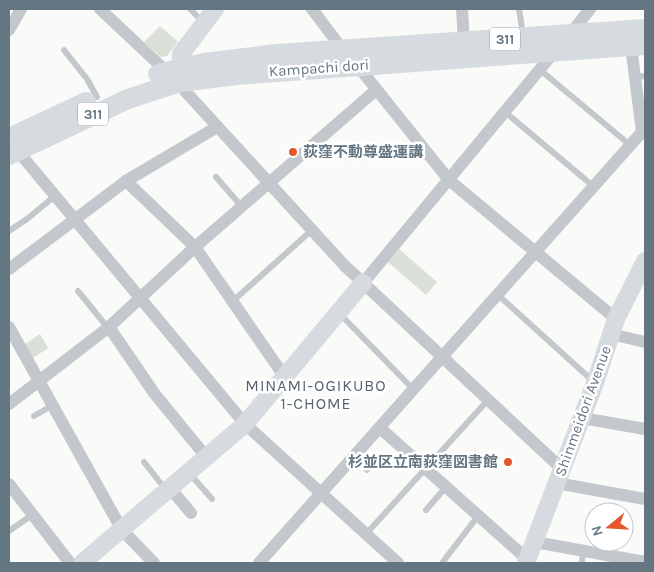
<svg xmlns="http://www.w3.org/2000/svg" width="654" height="572" viewBox="0 0 654 572" font-family="Karla,'Noto Sans JP',sans-serif">
<style>
.green{fill:#dadfd7}
.lines{fill:none;stroke-linecap:round;stroke-linejoin:round}
.lane{stroke:#c3c8cc;stroke-width:6}
.street{stroke:#c3c8cc;stroke-width:12}
.secondary{stroke:#d6dbdf;stroke-width:18}
.primary{stroke:#d6dbdf;stroke-width:20}
.poi-dot{fill:#e4572e;stroke:#fff;stroke-width:2}
.labels{text-anchor:middle;stroke-width:5;stroke-linejoin:round;paint-order:stroke}
.shield{fill:#fff;stroke:#939fa8;stroke-width:1}
.shield-label{font-size:14px;font-weight:bold;fill:#657683}
.street-label{font-size:15px;fill:#657683;stroke:#fff}
.poi-label{font-size:15px;font-weight:bold;fill:#657683;stroke:#fff;text-anchor:start}
.neighbourhood-label{font-size:16px;letter-spacing:1px;fill:#57646e;stroke:#fff}
</style>
<rect width="100%" height="100%" fill="#fafaf8"/>
<g class="green">
<path d="M160,26L178,42L167,56L161,57L144,42Z"/>
<path d="M399,249L437,282L426,295L388,262Z"/>
<path d="M40,334L48,348L33,358L25,344Z"/>
</g>
<g class="lines">
<g class="lane">
<path d="M190,9L203,22"/>
<path d="M519,9L523,35"/>
<path d="M64,50L87,79L97,97"/>
<path d="M539,69L630,145"/>
<path d="M635,77L645,76"/>
<path d="M505,112L593,186"/>
<path d="M216,177L242,207"/>
<path d="M9,231L27,219L56,195"/>
<path d="M78,291L108,328"/>
<path d="M497,294L594,382"/>
<path d="M233,301L312,230"/>
<path d="M339,313L413,389"/>
<path d="M34,416L53,405"/>
<path d="M354,457L367,470"/>
<path d="M144,462L166,490"/>
<path d="M190,474L212,499"/>
<path d="M426,510L446,487"/>
<path d="M9,531L32,515"/>
<path d="M366,534L488,400"/>
<path d="M442,563L478,516"/>
<path d="M582,563L583,550"/>
</g>
<g class="street">
<path d="M100,9L166,71"/>
<path d="M312,9L343,50"/>
<path d="M462,9L464,43"/>
<path d="M9,30L21,9"/>
<path d="M569,36L590,9"/>
<path d="M357,65L449,180L616,319"/>
<path d="M180,82L185,91L344,265L561,468"/>
<path d="M17,150L245,424L398,563"/>
<path d="M126,181L195,247L284,376"/>
<path d="M9,269L126,181L217,127"/>
<path d="M363,283L555,51"/>
<path d="M9,327L122,530L154,563"/>
<path d="M109,327L154,393L207,458"/>
<path d="M611,334L645,342"/>
<path d="M9,404L109,327L195,247L376,90"/>
<path d="M582,418L645,429"/>
<path d="M380,428L527,559"/>
<path d="M556,483L645,499"/>
<path d="M9,484L70,563"/>
<path d="M170,488L191,513"/>
<path d="M535,542L645,562"/>
<path d="M259,563L642,132L631,46"/>
</g>
<g class="secondary">
<path d="M180,81L181,54L215,9"/>
<path d="M82,563L245,424L363,283"/>
<path d="M526,563L595,383L616,319L645,261"/>
</g>
<g class="primary">
<path d="M158,74L204,63L277,54L645,29"/>
<path d="M9,138L86,102"/>
<path d="M9,155L128,99L180,82L236,75L645,45"/>
</g>
</g>
<g class="poi-dot">
<circle cx="293" cy="152" r="5"/>
<circle cx="508" cy="462" r="5"/>
</g>
<g class="labels">
<g class="shield">
<rect x="490" y="27.5" width="30" height="23" rx="4"/>
<rect x="78" y="102.5" width="30" height="23" rx="4"/>
</g>
<g class="shield-label">
<text x="505" y="44">311</text>
<text x="93" y="119">311</text>
</g>
<g class="street-label">
<text transform="translate(319 68) rotate(-4)" y="5">Kampachi dori</text>
<text transform="translate(583 411) rotate(-70)" y="5">Shinmeidori Avenue</text>
</g>
<g class="poi-label">
<text x="303" y="157">荻窪不動尊盛運講</text>
<text x="498" y="467" text-anchor="end">杉並区立南荻窪図書館</text>
</g>
<g class="neighbourhood-label">
<text x="316" y="391">MINAMI-OGIKUBO<tspan x="316" dy="18">1-CHOME</tspan></text>
</g>
</g>
<rect width="654" height="572" fill="none" stroke="#657683" stroke-width="20"/>
<g transform="translate(609 527) rotate(252)"><circle r="24" fill="#ffffff" stroke="#c1c8cd"/>
<path d="M0-4L9 19L0 12L-9 19Z" fill="#e4572e"/>
<text y="-8" font-size="14" font-weight="bold" text-anchor="middle" fill="#657683">N</text>
</g>
</svg>
